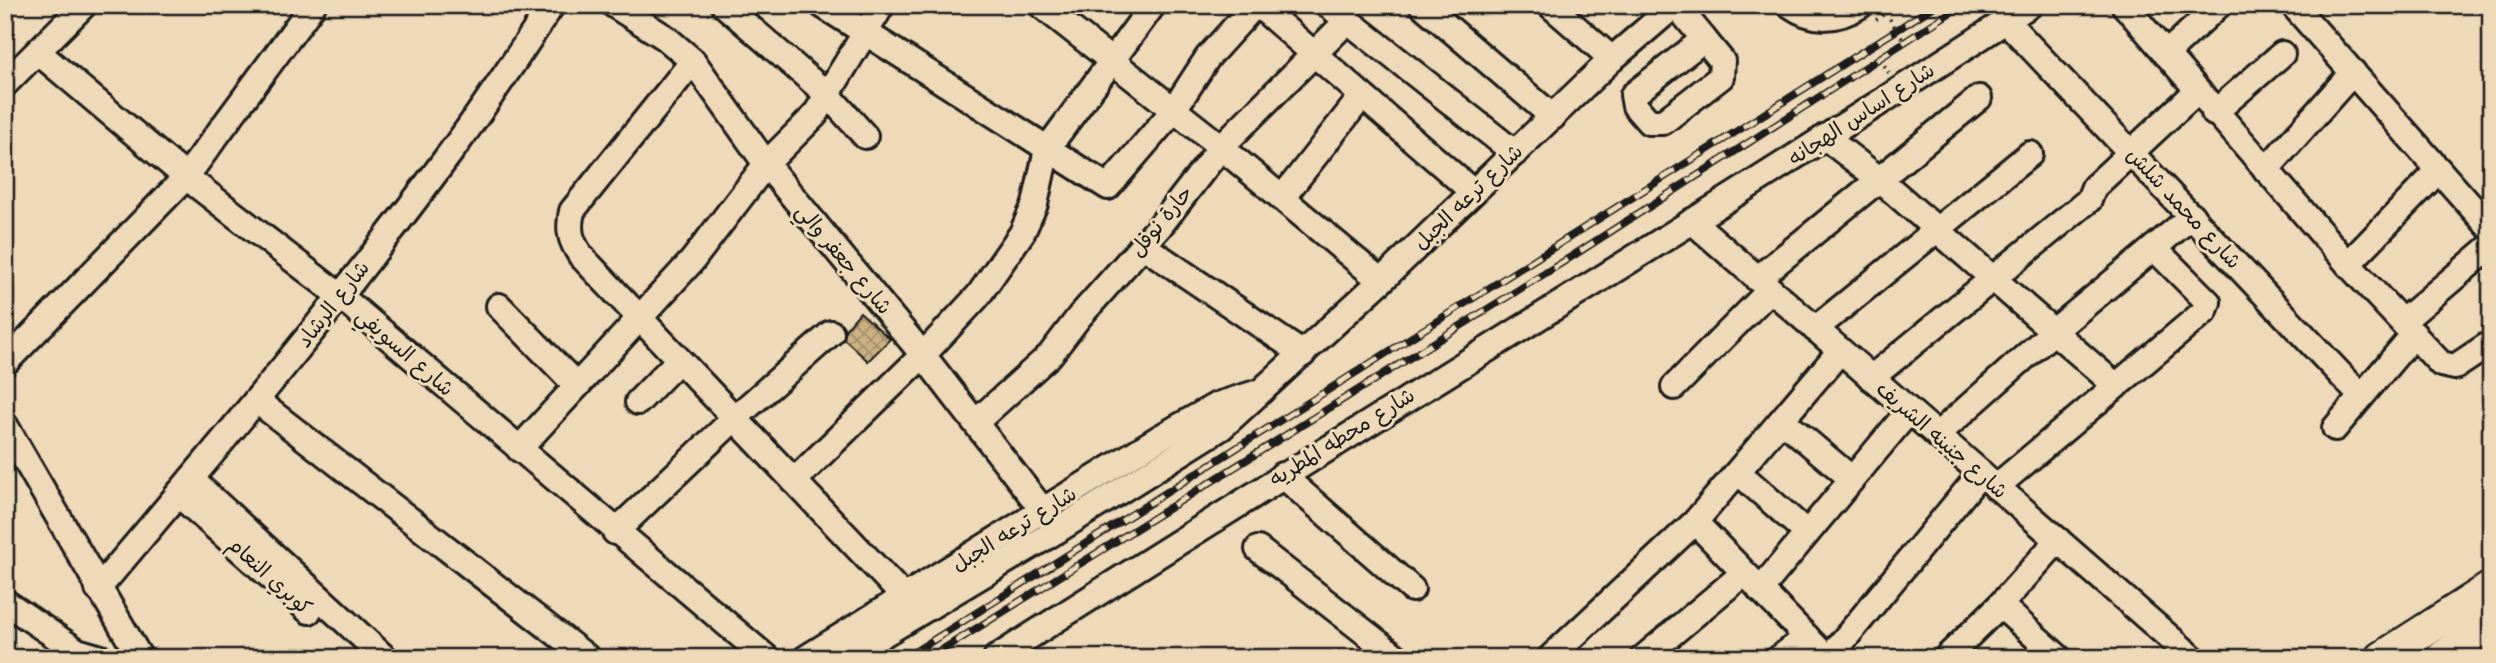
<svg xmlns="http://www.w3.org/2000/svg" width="2496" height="663" viewBox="0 0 2496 663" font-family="Mali,'Playpen Sans Arabic',sans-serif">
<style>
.building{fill:url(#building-cross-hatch);stroke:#1c1c1c;stroke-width:2}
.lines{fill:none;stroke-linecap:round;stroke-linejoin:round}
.minor-casing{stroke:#1c1c1c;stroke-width:30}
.major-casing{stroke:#1c1c1c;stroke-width:37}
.path{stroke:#1c1c1c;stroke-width:3.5;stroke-dasharray:2 5;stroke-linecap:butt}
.minor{stroke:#eed9b8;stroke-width:24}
.major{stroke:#eed9b8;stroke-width:32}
.rail-casing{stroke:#1c1c1c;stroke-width:8}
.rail{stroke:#eed9b8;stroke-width:5;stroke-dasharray:16;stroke-linecap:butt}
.path-bridge{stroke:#1c1c1c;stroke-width:3.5;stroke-dasharray:2 5;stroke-linecap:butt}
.labels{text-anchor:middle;stroke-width:6;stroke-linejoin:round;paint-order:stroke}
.street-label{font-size:21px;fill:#1c1c1c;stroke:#eed9b8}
</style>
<defs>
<pattern id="building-cross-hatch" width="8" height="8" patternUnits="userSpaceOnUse" patternTransform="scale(1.75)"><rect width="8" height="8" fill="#cbb182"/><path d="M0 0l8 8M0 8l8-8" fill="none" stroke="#a48f6a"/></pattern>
</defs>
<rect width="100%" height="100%" fill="#eed9b8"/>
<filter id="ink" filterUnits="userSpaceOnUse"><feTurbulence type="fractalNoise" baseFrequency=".0143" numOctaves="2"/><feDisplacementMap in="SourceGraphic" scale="14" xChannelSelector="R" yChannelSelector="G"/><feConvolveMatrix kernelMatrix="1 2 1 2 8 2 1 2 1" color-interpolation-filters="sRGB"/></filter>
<g filter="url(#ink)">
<path class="building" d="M860,312L890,339L868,361L844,339L845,330Z"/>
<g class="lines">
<g class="minor-casing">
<g id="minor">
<path d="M614,5L666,38L693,61L766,164L923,355L1058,530"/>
<path d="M724,5L829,96L865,136"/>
<path d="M822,5L1108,187L1173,111L1208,57L1255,5"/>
<path d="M1041,5L1221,147L1381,281"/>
<path d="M1258,5L1473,192"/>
<path d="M1328,5L1515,153"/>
<path d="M1422,5L1553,117"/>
<path d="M1550,5L1612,59"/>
<path d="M1676,5L1704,39"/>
<path d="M1790,5C1814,22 1837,20 1861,5"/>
<path d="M2124,5L2348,264L2441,364L2455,367L2491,343"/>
<path d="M2293,5L2491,229"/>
<path d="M2006,21L2361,396"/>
<path d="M1704,39L1722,61L1721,77L1663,122H1649L1635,106L1633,95Z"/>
<path d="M38,52L186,177L340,296L767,658"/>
<path d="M2166,54L2219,5"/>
<path d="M693,61L572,211C568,230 570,240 581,256L905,598"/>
<path d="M5,84L84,5"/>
<path d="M2214,113L2282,54"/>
<path d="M1825,137L1879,179L2115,385"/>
<path d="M2266,170L2353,72"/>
<path d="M1282,198L1362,96"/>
<path d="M1692,221L2193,658"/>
<path d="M1142,245L1303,354"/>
<path d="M2348,264L2439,170"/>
<path d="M1757,279L1979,98"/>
<path d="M499,306L577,386"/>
<path d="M2403,321L2491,246"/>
<path d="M1815,329L2030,154"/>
<path d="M5,363L186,177L313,5"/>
<path d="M1871,378L2089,200L2094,187L2197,91"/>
<path d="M1674,387L1770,290"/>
<path d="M257,401L588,658"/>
<path d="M638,402L679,360"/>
<path d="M1782,420L1852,479"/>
<path d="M976,422L1050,355L1079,317L1160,226L1221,147L1347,21"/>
<path d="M5,425L140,658"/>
<path d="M2335,428L2414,334"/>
<path d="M1937,435L2054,331L2192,216"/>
<path d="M519,449L692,261L766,164L815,115L882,5"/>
<path d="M1738,472L1807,533"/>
<path d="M1282,475L1412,589"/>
<path d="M191,479L385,658"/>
<path d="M794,481L923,355L978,296L1022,233L1035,204L1047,149L1153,5"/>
<path d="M1996,487L2205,311L2208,302L2154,248"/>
<path d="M178,494L309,611"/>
<path d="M1695,522L1827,658"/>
<path d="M615,532L735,418L831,333"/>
<path d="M1258,549L1398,658"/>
<path d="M98,589C222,443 345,296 459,141C491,97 521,51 552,5"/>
<path d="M1760,590L1909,411"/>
<path d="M5,602L77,651L101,658"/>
<path d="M2000,605L2059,658"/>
<path d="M806,658L1159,438L1217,405L1259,392"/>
<path d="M844,658L1058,530L1222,427L1381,281L1612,59L1675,5"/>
<path d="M996,658C1339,438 1689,229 2030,5"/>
<path d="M1550,658L1695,522L1840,351"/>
<path d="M1643,658L1744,573"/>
<path d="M1779,658L1807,637"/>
<path d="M1829,658L1981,473"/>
<path d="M1946,658L2000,605L2058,540"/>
</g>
</g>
<g class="major-casing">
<g id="major">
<path d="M2382,658L2491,588"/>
<path d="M2442,658L2491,623"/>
</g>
</g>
<g class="path">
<path d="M1876,20L1886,13"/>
<path d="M1889,73L1880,58L1903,40"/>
</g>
<use href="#minor" class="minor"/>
<use href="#major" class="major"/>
<g class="rail-casing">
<g id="rail">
<path d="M905,658L1936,5"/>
<path d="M929,658L1571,257L1962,5"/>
</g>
</g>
<use href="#rail" class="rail"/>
<path class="path-bridge" d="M1886,13L1903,40"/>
</g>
</g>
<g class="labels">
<g class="street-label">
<text transform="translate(1861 114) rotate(-33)" y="7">شارع اساس الهجانه</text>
<text transform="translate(1468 197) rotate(-44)" y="7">شارع ترعه الجبل</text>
<text transform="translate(2184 208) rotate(47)" y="7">شارع محمد شلش</text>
<text transform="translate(1161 221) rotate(-50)" y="7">حارة نوفل</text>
<text transform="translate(844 259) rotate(50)" y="7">شارع جعفر والي</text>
<text transform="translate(333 304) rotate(-52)" y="7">شارع الرشاد</text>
<text transform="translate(405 352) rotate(41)" y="7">شارع السويفي</text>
<text transform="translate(1342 437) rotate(-32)" y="7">شارع محطه المطريه</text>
<text transform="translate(1942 440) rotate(41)" y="7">شارع جنينه الشريف</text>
<text transform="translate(1014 529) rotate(-32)" y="7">شارع ترعه الجبل</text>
<text transform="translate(270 576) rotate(42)" y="7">كوبري النعام</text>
</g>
</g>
<rect width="2496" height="663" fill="none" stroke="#eed9b8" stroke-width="28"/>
<rect x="14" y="14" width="2468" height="635" fill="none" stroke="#1c1c1c" stroke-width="2.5" filter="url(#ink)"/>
</svg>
